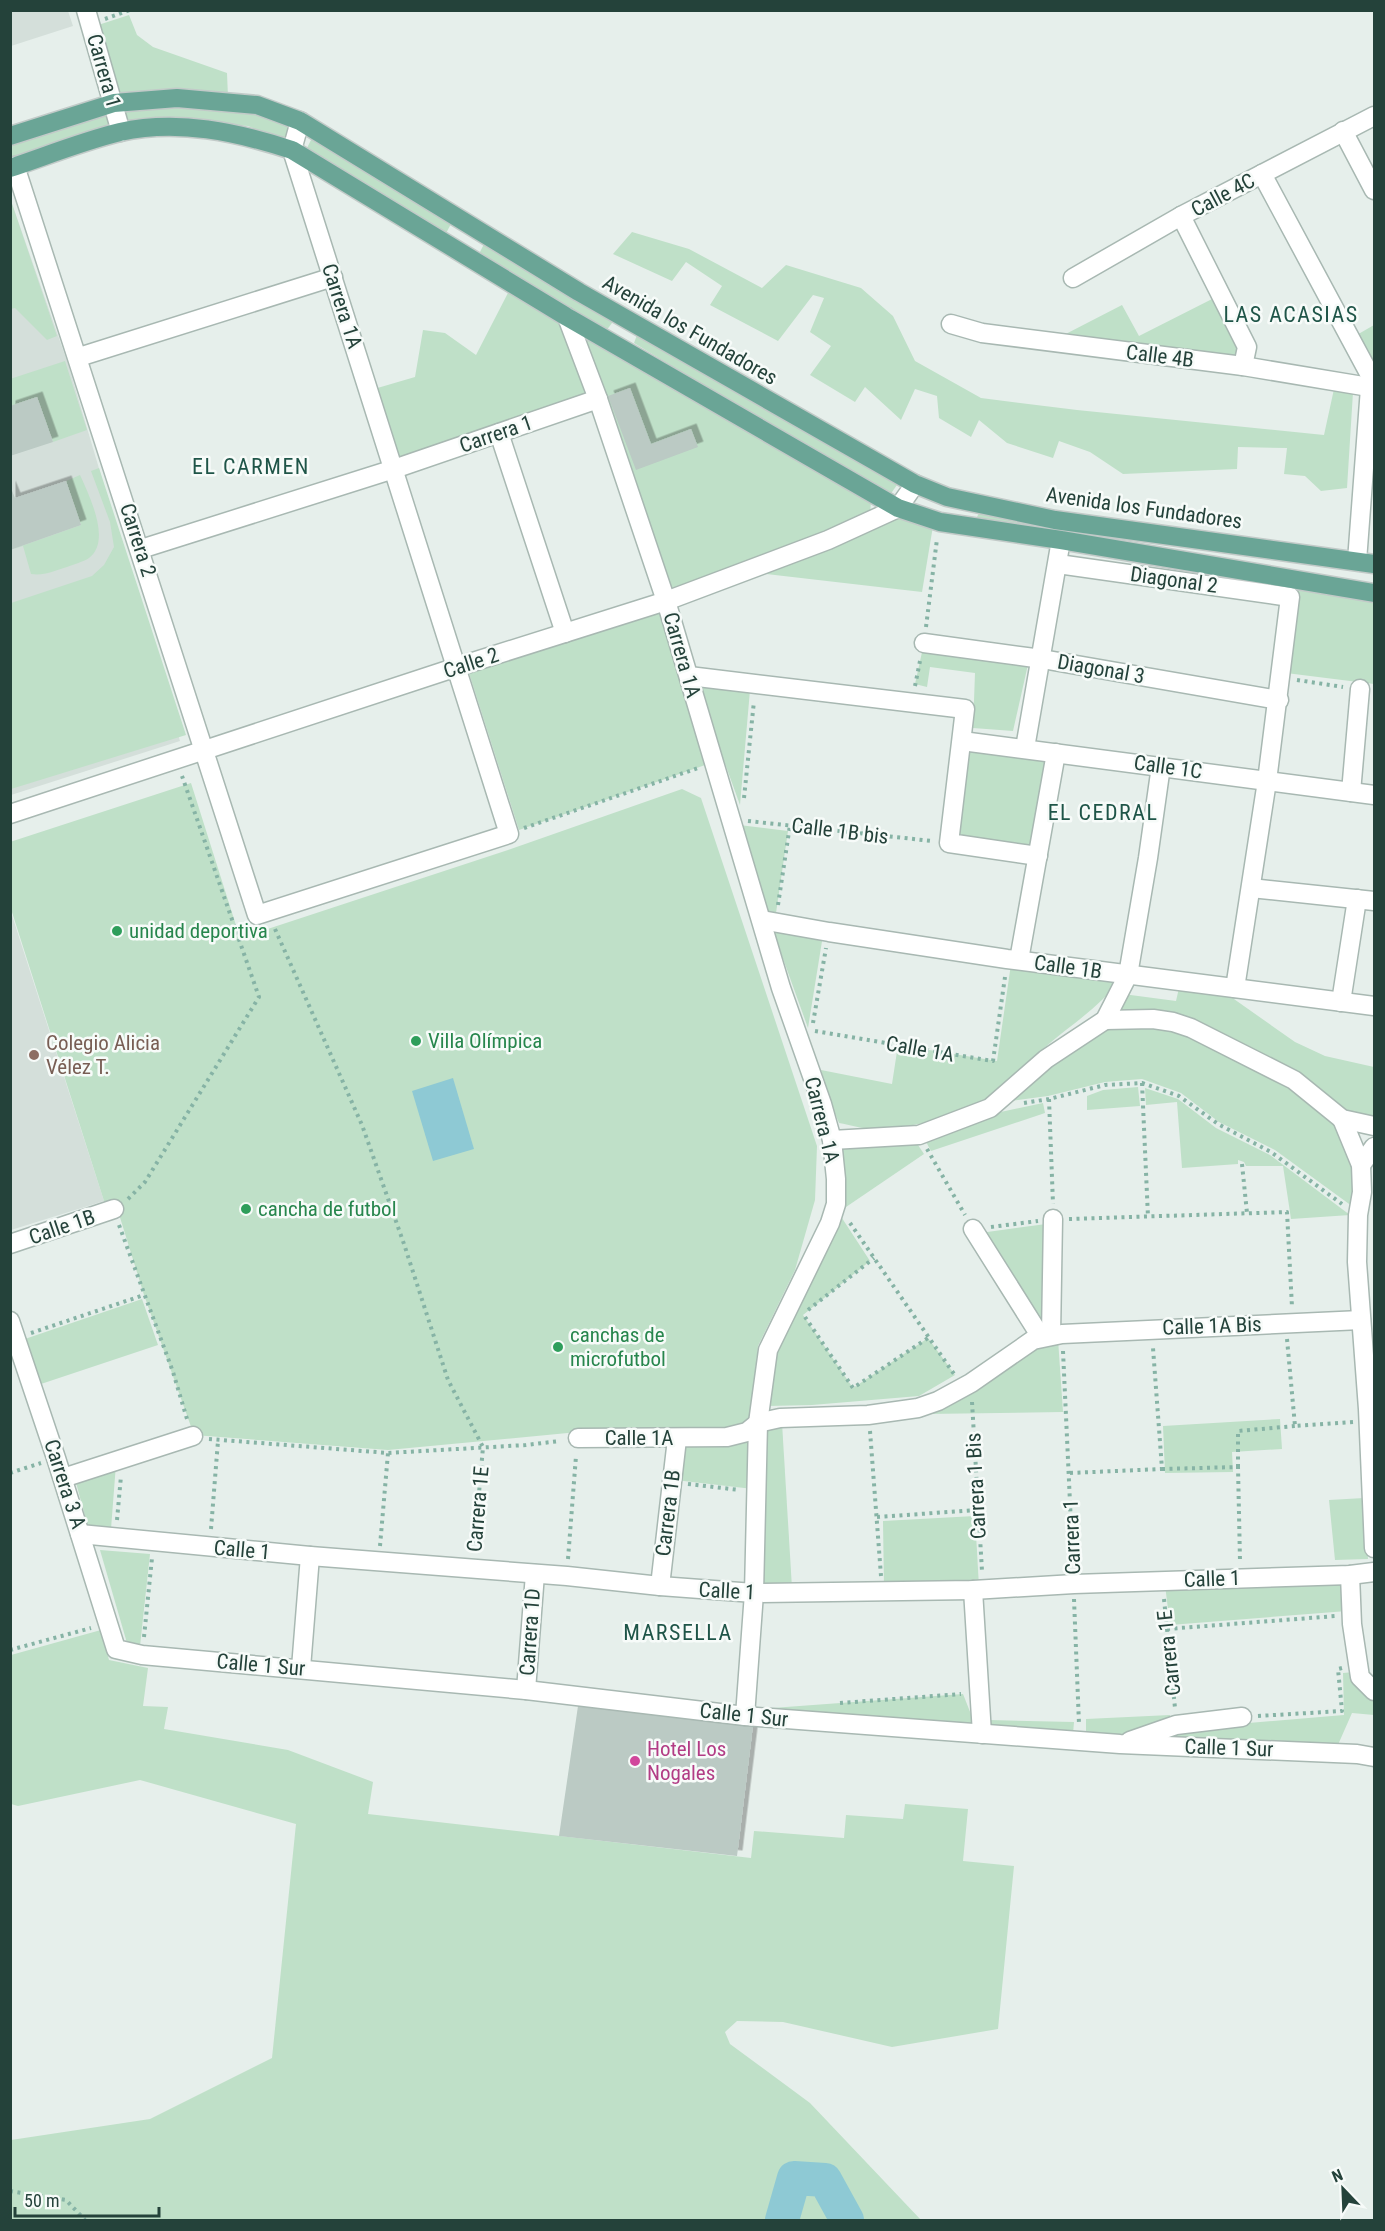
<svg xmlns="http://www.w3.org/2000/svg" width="1385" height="2231" viewBox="0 0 1385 2231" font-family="'Roboto Condensed',sans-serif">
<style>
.built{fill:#d4dfda}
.green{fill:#bfe0c8}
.water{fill:#8ec9d4}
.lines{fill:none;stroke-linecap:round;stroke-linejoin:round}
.river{stroke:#8ec9d4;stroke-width:34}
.building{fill:#bbcac4;filter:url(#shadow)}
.minor-casing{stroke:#a8b8b2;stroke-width:21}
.major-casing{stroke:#c2cac8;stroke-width:21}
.path{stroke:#86b3a5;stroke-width:4;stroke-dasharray:3 4.5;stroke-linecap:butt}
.minor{stroke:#fff;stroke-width:18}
.major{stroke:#6aa596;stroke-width:18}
.leisure-dot{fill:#2e9e5b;stroke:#f7fbf9;stroke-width:2}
.education-dot{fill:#8d6e63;stroke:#f7fbf9;stroke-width:2}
.hotel-dot{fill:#d1479c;stroke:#f7fbf9;stroke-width:2}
.labels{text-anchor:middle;stroke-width:5;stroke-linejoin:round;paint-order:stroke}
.street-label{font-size:21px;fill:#24423a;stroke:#f7fbf9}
.leisure-label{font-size:21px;fill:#27864d;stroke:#f7fbf9;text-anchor:start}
.education-label{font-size:21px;fill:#785e54;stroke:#f7fbf9;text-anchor:start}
.hotel-label{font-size:21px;fill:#b23c85;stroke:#f7fbf9;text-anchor:start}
.neighbourhood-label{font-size:22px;letter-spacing:1.5px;fill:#1f5548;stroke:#f7fbf9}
</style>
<defs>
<filter id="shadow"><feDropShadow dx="5.5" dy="-5.5" stdDeviation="0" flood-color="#0004"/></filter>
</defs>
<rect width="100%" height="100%" fill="#e6efeb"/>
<g class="built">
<path d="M10,11H68L73,26L11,46Z"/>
<path d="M10,198L68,364L180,741L11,795Z"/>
<path d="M10,909L104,1201L11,1230H10Z"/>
</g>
<g class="green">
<path d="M129,15L137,35L153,47L227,73L228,97L116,99L95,26Z"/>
<path d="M180,106L250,109L294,124L288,142L248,126L181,121L124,125L120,108Z"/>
<path d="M110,108L115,129L11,163L10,142Z"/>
<path d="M312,138L451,224L445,235L306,150Z"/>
<path d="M10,198L57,336L47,340L15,308L11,309Z"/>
<path d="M632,232L689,249L762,288L786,265L861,288L893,316L915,361L981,398L1077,410L1324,435L1334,389L1353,392L1347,488L1321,491L1305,476L1284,474L1287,448L1238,447L1237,469L1123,474L1090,452L1059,441L1053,458L1007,443L979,420L971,437L939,418L937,396L915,389L901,420L865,387L855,402L810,375L831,346L810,332L824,298L813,295L778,341L710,305L722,286L686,262L672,281L613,254Z"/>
<path d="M484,244L615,319L606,331L479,254Z"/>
<path d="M509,291L563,320L589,395L397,461L374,389L415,377L423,330L445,333L476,355Z"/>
<path d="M1218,296L1244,347L1240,363L1056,339L1122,305L1139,336Z"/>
<path d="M1374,325V356L1371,366L1355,336Z"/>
<path d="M579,335L871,500L870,516L668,593Z"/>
<path d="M637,335L899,482L890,495L764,422L634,343Z"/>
<path d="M65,361L87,430L53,442L37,397L11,406L10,379Z"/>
<path d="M99,468L186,735L11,789V603L92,576L104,565L114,547L110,522L91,471Z"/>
<path d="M80,475C89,495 112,541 89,558C83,562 74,564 67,567C54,571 44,576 31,574L23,546L10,550L81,525L66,481Z"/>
<path d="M980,511L1054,527L1052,532L976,519Z"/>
<path d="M898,515L933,526L922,592L758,573Z"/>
<path d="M1297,589L1374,602V684L1286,673Z"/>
<path d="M659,610L708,764L519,830L469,673Z"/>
<path d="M924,643L1029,660L1013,731L973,728L975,673L930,667L927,687L915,684Z"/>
<path d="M697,686L750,690L740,805Z"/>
<path d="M970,747L1051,759L1034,854L958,842Z"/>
<path d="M191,783L240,938L508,850L682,789L701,798L817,1146L815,1200L795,1270L758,1346L750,1418L736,1432H578L388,1450L194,1435L144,1295L118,1211L104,1201L11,909L10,842Z"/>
<path d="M739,825L788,831L776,913H766Z"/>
<path d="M772,928L823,935L808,1028Z"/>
<path d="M1011,964L1121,978C1102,1005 1075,1022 1050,1043C1029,1060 1011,1082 989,1099C965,1118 906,1128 875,1129C863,1129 850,1125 839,1123L831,1104L821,1070L892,1084L898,1045L997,1061Z"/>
<path d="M1179,988L1224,992L1295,1042L1325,1056L1374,1067V1122L1345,1116L1173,1017H1112L1123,994L1176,1001Z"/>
<path d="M1105,1025L1171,1027L1289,1083L1337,1120L1356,1166V1209L1275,1150L1219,1122L1181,1093L1142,1079L1105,1082L1048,1096L1003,1102Z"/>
<path d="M1138,1087L1140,1106L1087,1110V1096L1103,1090Z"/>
<path d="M1145,1088L1178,1099L1216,1128L1270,1155L1350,1215L1291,1219L1283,1166H1246L1244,1162L1238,1160V1164L1182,1168L1177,1102L1146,1105Z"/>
<path d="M1043,1103L1045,1113L931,1151L925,1140L996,1113Z"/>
<path d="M914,1139L924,1154L846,1207L842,1200L837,1145Z"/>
<path d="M838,1212L870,1261L803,1315L853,1388L928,1338L955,1375L919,1396L812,1405L768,1406L772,1355Z"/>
<path d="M1046,1224L1048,1333L980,1233Z"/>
<path d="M142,1299L158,1345L38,1385L22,1340Z"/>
<path d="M1058,1339L1063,1412L926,1414L1029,1348Z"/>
<path d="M1280,1419L1282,1449L1232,1452L1233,1472L1165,1473L1163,1426Z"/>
<path d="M782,1423L792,1588H759L762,1427Z"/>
<path d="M756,1428L753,1489L675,1480L679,1442Z"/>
<path d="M116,1464L111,1529L88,1527L75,1479Z"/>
<path d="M1364,1498L1368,1559L1335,1560L1329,1500Z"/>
<path d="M975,1516L979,1587H884L883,1521Z"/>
<path d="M100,1550L150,1554L140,1646L127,1643Z"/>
<path d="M1346,1579L1347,1611L1170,1625L1165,1585Z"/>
<path d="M101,1630L109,1660L148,1668L143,1706L168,1707L164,1729L288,1750L373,1782L368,1814L751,1858L754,1831L844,1838L846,1815L903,1819L905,1804L968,1809L963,1861L1014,1866L998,2029L892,2047L783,2022L737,2021L725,2032L730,2044L810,2103L921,2220H11V2140L150,2119L272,2058L296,1824L140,1780L18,1806L11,1804V1655Z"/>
<path d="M1354,1672L1374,1694V1715L1352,1713L1337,1747L1148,1740L1178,1729L1344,1715L1343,1673Z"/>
<path d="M963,1694L976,1727L759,1709Z"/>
<path d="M1170,1715V1723L1125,1737L1086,1734V1719Z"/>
<path d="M989,1720L1074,1722L1073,1734L989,1729Z"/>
</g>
<path class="water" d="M453,1078L474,1149L433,1161L412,1091Z"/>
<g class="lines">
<path class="river" d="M782,2220L794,2178L825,2180L847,2220"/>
</g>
<g class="building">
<path d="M630,388L651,444L691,429L698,447L636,470L608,396Z"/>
<path d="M37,397L53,442L10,456V406Z"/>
<path d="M66,481L81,525L10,550V486L15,498Z"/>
<path d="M578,1706L753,1725L737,1856L559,1836Z"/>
</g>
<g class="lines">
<g class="minor-casing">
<g id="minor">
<path d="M86,10L121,132"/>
<path d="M1343,131L1374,190"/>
<path d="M15,166L257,915L509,834L292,150L300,121"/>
<path d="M1262,174L1371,377"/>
<path d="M1181,216L1247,347L1243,366"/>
<path d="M1073,278L1181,216L1374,116"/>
<path d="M567,317L598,399L666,601L781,988L822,1104L832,1140L836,1179V1204L830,1223L768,1350L758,1423L754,1593L745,1716"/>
<path d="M951,324L982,333L1243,366L1369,387"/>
<path d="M79,357L333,277"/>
<path d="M499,433L565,633"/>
<path d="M141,549L394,469L598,399"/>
<path d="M1357,561L1371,375"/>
<path d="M1058,564L1290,597L1267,781L1235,988"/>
<path d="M924,643L1042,659L1279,700"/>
<path d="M689,676L965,709L949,843L1038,856"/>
<path d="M962,741L1374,795"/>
<path d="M1025,748L1061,540"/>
<path d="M1351,792L1360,689"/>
<path d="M10,814L457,667L666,601L828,540L898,508L915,484"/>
<path d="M1251,888L1374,901"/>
<path d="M762,920L829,932L1007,959L1374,1006"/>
<path d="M1019,960L1056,753"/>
<path d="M1341,1002L1357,899"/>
<path d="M1105,1020L1153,1019L1173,1022L1191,1028L1294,1080L1342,1119L1374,1126"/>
<path d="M1342,1119L1361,1165L1362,1192L1358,1215L1357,1262L1368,1409L1374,1548"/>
<path d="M832,1140L919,1135L990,1108L1046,1059L1105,1020L1128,975L1148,858L1161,766"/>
<path d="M1361,1165L1374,1147"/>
<path d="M973,1229L1041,1337"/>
<path d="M10,1244L114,1209"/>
<path d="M10,1321L56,1458L116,1649L142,1655L526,1690L745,1716L1120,1744L1357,1754L1374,1757"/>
<path d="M1051,1335L1053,1219"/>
<path d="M578,1438L727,1437L747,1432L758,1423L780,1418L868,1415L918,1408L938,1401L971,1383L1033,1340L1062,1334L1361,1320"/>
<path d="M63,1478L193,1436"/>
<path d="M80,1534L310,1556L567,1576L660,1586L754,1593L973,1590L1074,1584L1350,1575L1374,1572"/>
<path d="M1350,1575L1352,1624L1360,1677L1374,1691"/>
<path d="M660,1586L677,1439"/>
<path d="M973,1590L982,1734"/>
<path d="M301,1668L310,1556"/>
<path d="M526,1690L535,1574"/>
<path d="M1130,1741L1176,1725L1242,1717"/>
</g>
</g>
<g class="major-casing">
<g id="major">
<path d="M10,136L114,103L177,98L257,105L300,121L579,292L915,484L947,497L1055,520L1374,564"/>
<path d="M10,168C46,156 83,141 120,132C178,119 237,132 292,150L567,317L898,508L940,522L1061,540L1374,593"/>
</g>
</g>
<g class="path">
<path d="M105,19L130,10"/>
<path d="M926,627L937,539"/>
<path d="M1297,680L1343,687"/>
<path d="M915,686L920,661"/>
<path d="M744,798L754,701"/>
<path d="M748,821L932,841"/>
<path d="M524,828L698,768"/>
<path d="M778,905L790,825"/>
<path d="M275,929L362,1125L404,1244L448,1380L483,1447L474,1551"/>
<path d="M813,1023L826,948"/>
<path d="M815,1031L993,1061L1005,977"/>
<path d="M1142,1083L1148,1217"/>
<path d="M1049,1099L1053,1204"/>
<path d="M1024,1103L1049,1099L1105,1085L1142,1083L1179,1096L1218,1124L1271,1152L1342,1204"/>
<path d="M927,1149L965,1215"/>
<path d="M1242,1164L1247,1213"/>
<path d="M128,1199L145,1182L259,997L182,776"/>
<path d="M1069,1219L1287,1212L1292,1307"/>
<path d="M850,1223L954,1374"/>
<path d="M119,1225L173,1372L187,1419"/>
<path d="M991,1227L1038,1221"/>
<path d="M808,1310L874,1258"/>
<path d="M805,1317L853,1388L928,1338"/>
<path d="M31,1333L144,1295"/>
<path d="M1287,1339L1295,1426L1353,1422"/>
<path d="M1063,1351L1073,1568"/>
<path d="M972,1402L982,1571"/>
<path d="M870,1431L881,1576"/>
<path d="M209,1439L388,1453L526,1445L560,1441"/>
<path d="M1238,1467V1431L1295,1426"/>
<path d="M1162,1469L1238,1467L1240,1561"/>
<path d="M10,1473L41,1463"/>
<path d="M1070,1473L1162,1469L1153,1348"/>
<path d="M688,1484L740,1490"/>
<path d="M877,1517L977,1510"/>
<path d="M117,1520L121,1476"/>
<path d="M211,1529L218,1441"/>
<path d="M380,1546L388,1453"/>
<path d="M568,1559L576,1456"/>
<path d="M1074,1599L1079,1724"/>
<path d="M1164,1599L1175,1708"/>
<path d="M1167,1629L1336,1616"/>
<path d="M144,1637L152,1558"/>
<path d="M10,1650L91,1628"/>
<path d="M840,1703L961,1694"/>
<path d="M1258,1716L1342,1711L1338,1669L1342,1668"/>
<path d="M10,2191L66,2200L85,2220"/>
</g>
<use href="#minor" class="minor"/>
<use href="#major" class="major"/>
</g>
<g class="leisure-dot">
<circle cx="117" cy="931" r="6"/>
<circle cx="416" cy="1041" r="6"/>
<circle cx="246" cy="1209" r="6"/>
<circle cx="558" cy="1347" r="6"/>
</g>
<circle class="education-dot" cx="34" cy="1055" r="6"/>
<circle class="hotel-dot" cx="635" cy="1761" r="6"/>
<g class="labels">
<g class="street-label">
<text transform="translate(104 71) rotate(74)" y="7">Carrera 1</text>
<text transform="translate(1223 195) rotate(-28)" y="7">Calle 4C</text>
<text transform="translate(342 306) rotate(72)" y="7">Carrera 1A</text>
<text transform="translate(690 330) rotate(30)" y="7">Avenida los Fundadores</text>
<text transform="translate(1160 356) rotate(7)" y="7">Calle 4B</text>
<text transform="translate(496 434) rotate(-19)" y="7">Carrera 1</text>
<text transform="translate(1144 508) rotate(8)" y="7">Avenida los Fundadores</text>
<text transform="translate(138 540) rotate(72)" y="7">Carrera 2</text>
<text transform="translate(1174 580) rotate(8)" y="7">Diagonal 2</text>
<text transform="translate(682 655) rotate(74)" y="7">Carrera 1A</text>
<text transform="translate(471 663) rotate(-18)" y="7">Calle 2</text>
<text transform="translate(1101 669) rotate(10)" y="7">Diagonal 3</text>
<text transform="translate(1168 767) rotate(8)" y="7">Calle 1C</text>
<text transform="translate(840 831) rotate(7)" y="7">Calle 1B bis</text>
<text transform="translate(1068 967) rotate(8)" y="7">Calle 1B</text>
<text transform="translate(920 1049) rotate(10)" y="7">Calle 1A</text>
<text transform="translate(822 1120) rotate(76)" y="7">Carrera 1A</text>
<text transform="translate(62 1227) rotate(-19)" y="7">Calle 1B</text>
<text transform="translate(1212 1326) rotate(-2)" y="7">Calle 1A Bis</text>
<text x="639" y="1445">Calle 1A</text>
<text transform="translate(65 1484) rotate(72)" y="7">Carrera 3 A</text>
<text transform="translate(976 1486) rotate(-93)" y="7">Carrera 1 Bis</text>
<text transform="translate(478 1509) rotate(-85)" y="7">Carrera 1E</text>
<text transform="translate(668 1513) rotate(-83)" y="7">Carrera 1B</text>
<text transform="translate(1072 1537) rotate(-92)" y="7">Carrera 1</text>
<text transform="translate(242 1550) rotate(5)" y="7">Calle 1</text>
<text transform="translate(1212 1579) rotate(-2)" y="7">Calle 1</text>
<text transform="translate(727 1591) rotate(3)" y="7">Calle 1</text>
<text transform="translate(530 1632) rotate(-86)" y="7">Carrera 1D</text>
<text transform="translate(1169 1653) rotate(-96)" y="7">Carrera 1E</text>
<text transform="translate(261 1665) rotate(5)" y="7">Calle 1 Sur</text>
<text transform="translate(744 1715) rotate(6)" y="7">Calle 1 Sur</text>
<text transform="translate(1229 1748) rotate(2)" y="7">Calle 1 Sur</text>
</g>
<g class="leisure-label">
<text x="129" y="938">unidad deportiva</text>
<text x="428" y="1048">Villa Olímpica</text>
<text x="258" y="1216">cancha de futbol</text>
<text x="570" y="1342">canchas de<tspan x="570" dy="24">microfutbol</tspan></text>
</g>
<g class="education-label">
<text x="46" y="1050">Colegio Alicia<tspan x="46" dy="24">Vélez T.</tspan></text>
</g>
<g class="hotel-label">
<text x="647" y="1756">Hotel Los<tspan x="647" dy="24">Nogales</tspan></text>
</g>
<g class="neighbourhood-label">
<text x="1291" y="322">LAS ACASIAS</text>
<text x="251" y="474">EL CARMEN</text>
<text x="1103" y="820">EL CEDRAL</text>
<text x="678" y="1640">MARSELLA</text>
</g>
</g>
<rect width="1385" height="2231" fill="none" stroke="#24423a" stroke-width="24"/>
<g transform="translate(1343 2189) rotate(337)" stroke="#f7fbf9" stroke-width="4.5" paint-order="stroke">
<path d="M0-4.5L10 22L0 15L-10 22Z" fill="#24423a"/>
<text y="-9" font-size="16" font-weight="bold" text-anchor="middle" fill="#24423a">N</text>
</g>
<path d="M15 2207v9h144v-9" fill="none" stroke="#24423a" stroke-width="3"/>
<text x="24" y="2207" font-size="18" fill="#24423a" stroke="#f7fbf9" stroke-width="4.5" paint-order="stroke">50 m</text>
</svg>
